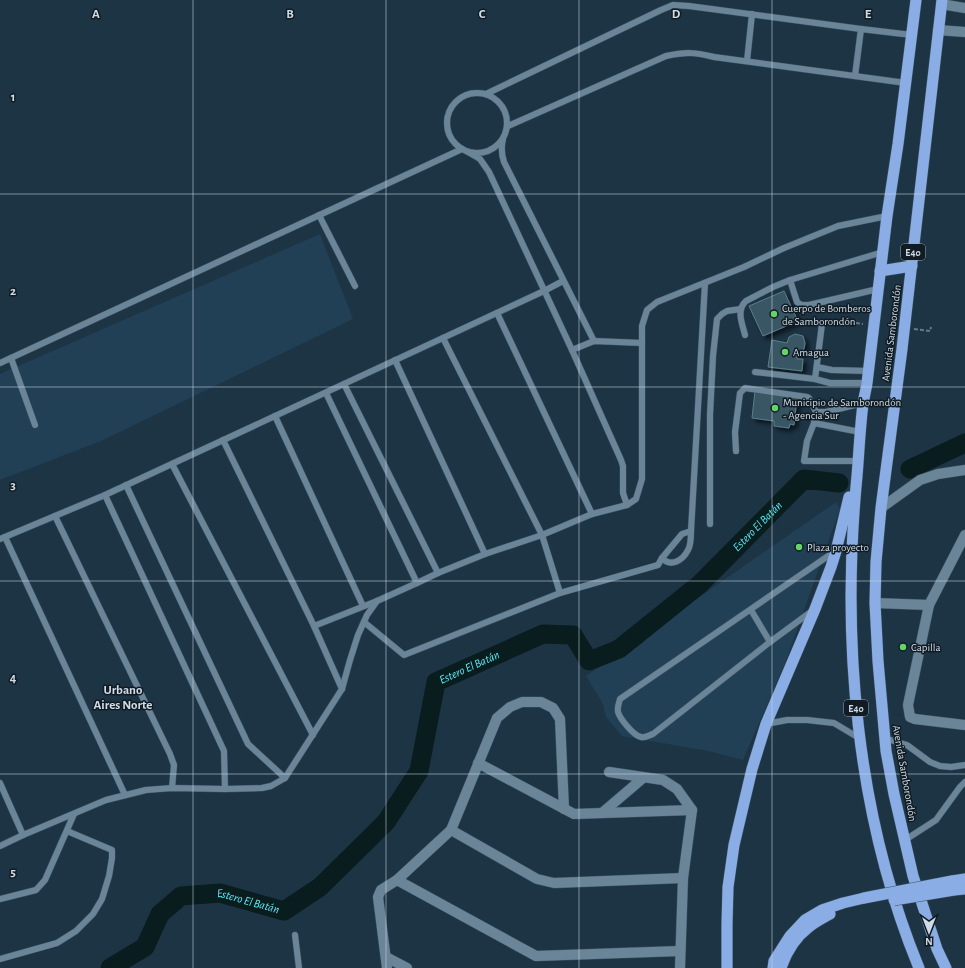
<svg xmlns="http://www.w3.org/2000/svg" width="965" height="968" viewBox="0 0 965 968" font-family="'Alegreya Sans',sans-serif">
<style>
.built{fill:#213f55}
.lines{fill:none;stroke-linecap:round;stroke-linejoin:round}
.river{stroke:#091c1e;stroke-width:19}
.building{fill:#375763;stroke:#5b7d89;filter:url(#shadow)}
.service-casing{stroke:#3e5260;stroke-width:7}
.minor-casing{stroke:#3e5260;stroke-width:11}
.trunk-casing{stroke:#3e5260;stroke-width:12}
.path{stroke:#667988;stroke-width:2;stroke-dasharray:4 2;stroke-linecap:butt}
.service{stroke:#6a8498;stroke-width:6}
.minor{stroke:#6a8498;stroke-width:10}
.trunk{stroke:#89ade4;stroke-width:11}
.trunk-bridge-casing{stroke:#3e5260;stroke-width:12;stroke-linecap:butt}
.trunk-bridge{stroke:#89ade4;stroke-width:11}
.grid{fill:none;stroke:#cfdce7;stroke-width:1;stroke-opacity:0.55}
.poi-dot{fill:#63d468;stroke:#111b23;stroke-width:1.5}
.labels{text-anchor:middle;stroke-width:3;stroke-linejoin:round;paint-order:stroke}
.shield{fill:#111b23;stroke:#96a2ac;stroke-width:1}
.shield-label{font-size:10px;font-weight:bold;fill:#cfdce7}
.poi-label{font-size:11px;fill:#cfdce7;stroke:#111b23;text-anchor:start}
.street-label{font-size:11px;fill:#cfdce7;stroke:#111b23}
.water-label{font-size:12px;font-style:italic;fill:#5aedf9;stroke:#111b23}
.quarter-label{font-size:13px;font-weight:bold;fill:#cfdce7;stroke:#111b23}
.grid-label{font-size:13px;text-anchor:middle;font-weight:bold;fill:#cfdce7;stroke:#111b23;stroke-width:3;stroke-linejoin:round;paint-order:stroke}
</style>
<defs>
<filter id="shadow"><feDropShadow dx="3.5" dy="3.5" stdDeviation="2" flood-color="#0009"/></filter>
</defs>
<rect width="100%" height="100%" fill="#1d3445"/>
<g class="built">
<path d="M320,234L353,319L101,441L0,480V374Z"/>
<path d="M836,502L840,509L786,661L743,760L708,751L622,736L606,717L603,704L586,676Z"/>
</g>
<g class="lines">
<g class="river">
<path d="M910,469L965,443"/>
<path id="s1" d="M110,968L145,947L160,914L181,896L220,893L284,911L320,887L386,822L419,771L436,682L543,634L573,635L589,661L619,649L700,584L804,479L839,483"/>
</g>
</g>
<g class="building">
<path d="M784,291L798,321L763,336L749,306Z"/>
<path d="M795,334L803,336L805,343L804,349L797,354V359H803L802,371L768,367L772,340L787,343L789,337Z"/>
<path d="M755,391L797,398L794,425L790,424L789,428L774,426V421L752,418Z"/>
</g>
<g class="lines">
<g class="service-casing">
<g id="service">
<path d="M747,61L752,14"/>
<path d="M855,76L861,29"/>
<circle cx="477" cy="123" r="30"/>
<path d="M486,94L661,10L673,5L689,6L861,29L912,35"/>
<path d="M508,126L666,56C686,52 694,52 714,57L906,83"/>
<path d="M503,139C501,147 501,153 504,162L594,341"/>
<path d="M468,152L480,159L489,172L572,350L621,460L623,466V493L627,505"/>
<path d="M319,215L355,286"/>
<path d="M790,280L797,302L801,305H809L878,289"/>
<path d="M497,313L592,514"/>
<path d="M745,335C742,323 736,310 746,301L773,287L790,280L883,252"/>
<path d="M443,338L542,535L560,593"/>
<path d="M572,350L594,341L642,343"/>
<path d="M11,358L35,425"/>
<path d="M395,360L485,554"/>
<path d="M0,363L462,149"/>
<path d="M817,367L832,370L869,371"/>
<path d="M755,372L815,379L830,383H867"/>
<path d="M815,379L822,324"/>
<path d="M344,384L438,573"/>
<path d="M326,393L417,583"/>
<path d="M816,412H826L863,403"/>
<path d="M275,416L363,606"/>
<path d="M814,423L860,432"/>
<path d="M223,440L314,626L342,689"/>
<path d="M736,451L735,432L740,393L745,388L807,397L809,398L816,412L814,423L807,441L804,461H858"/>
<path d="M172,464L313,735"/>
<path d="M126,485L248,744L285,778"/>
<path d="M55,516L170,754L174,765L172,788"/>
<path d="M710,524V415L713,356L717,319L722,314L727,311L741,309"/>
<path d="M5,537L125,795"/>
<path d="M0,539L105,495L544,291L563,281"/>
<path d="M662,558C671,568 683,560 688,550C691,545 691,537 691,531"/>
<path d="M751,610L770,642"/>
<path d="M812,611L770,642L653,734C649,735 646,738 641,737C634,736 620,719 618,712C617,707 619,703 620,699L834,552"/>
<path d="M364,622L404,655L560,593L658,565L662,558L682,534L691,531L705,283"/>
<path d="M314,626L377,601L417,583L438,573L485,554L542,535L592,514L627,505L636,499L642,479V326L647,310L657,302L744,267L784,248L838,226L887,216"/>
<path d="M766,724L787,720H807L834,723L859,738"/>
<path d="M884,738L907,745L930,762L940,766L951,767L965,765"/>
<path d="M0,783L23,835"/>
<path d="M225,789L262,788L271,786L285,778L342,689L350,660L358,635L367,615L377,601"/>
<path d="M905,840L936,820L960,787L965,782"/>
<path d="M0,846L23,835L106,800L146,790L172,788L225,789L224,751L105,495"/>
<path d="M0,899L36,890L45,880L74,814"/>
<path d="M295,935L299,968"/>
<path d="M0,959L57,943L76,931L93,914L102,899L109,876L112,858V850L67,831"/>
</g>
</g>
<g class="minor-casing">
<g id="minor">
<path d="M941,4L965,8"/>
<path d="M938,30L965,32"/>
<path d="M881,508L920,480L938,474L965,470"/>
<path d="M965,535L929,605L908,705L910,717L915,719L965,725"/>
<path d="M875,603L929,605"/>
<path d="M478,763L574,814L692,810"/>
<path d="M609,772L663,780L677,789L692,810L683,878L680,968"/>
<path d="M602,813L643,778"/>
<path d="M451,830L537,879L554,883L683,878"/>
<path d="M397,880L536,956L680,951"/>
<path d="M386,957L407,968"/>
<path d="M387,968L378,897L381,890L397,880L451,830L497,718L510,707L522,702H541L553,708L560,719L564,809"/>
</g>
</g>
<g class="trunk-casing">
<g id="trunk">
<path d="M916,0L898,144L887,216L867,383C866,390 864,397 863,404C860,428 859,452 857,476C841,640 856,815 919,968"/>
<path d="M942,0L902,349L881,508L876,562L875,603L878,661L886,751L894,794L913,876L937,949L946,968"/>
<path d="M880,271L912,266"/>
<path d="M952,881L965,879"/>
<path d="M954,890L965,889"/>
<path d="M727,968V924L728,887L734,845L752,769L766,724L815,609L831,567L836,551L849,497"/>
<path d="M773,968L774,961L790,936L805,920L822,910L843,903L864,898"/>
<path d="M781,968C786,953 796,937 809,927C815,922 823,918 830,914"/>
</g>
</g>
<g class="path">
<path d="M843,316V321L863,324"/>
<path d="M914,329L930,331L931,327"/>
</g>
<use href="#service" class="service"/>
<use href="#minor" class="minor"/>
<use href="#trunk" class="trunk"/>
<g class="trunk-bridge-casing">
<g id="trunk-bridge">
<path d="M864,898L952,881"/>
<path d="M894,900L954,890"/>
</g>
</g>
<use href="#trunk-bridge" class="trunk-bridge"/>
</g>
<path class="grid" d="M193,0V968M386,0V968M579,0V968M772,0V968M0,194H965M0,387H965M0,581H965M0,774H965"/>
<g class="poi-dot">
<circle cx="774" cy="314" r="4"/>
<circle cx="785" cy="352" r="4"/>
<circle cx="775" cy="408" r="4"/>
<circle cx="799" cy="547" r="4"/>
<circle cx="903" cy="647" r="4"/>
</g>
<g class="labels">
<g class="shield">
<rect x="901" y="244" width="24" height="16" rx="3"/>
<rect x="844" y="700" width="24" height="16" rx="3"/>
</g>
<g class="shield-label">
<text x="913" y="256">E40</text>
<text x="856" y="712">E40</text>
</g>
<g class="poi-label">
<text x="782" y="312">Cuerpo de Bomberos<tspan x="782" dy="13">de Samborondón</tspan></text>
<text x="793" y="356">Amagua</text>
<text x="783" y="406">Municipio de Samborondón<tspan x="783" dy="13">- Agencia Sur</tspan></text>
<text x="807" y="551">Plaza proyecto</text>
<text x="911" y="651">Capilla</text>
</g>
<g class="street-label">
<text transform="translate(891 333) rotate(-83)" y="4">Avenida Samborondón</text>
<text transform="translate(905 773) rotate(80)" y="4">Avenida Samborondón</text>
</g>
<g class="water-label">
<text dy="4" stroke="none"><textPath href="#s1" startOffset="893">Estero El Batán</textPath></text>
<text dy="4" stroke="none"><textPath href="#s1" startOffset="534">Estero El Batán</textPath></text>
<text dy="4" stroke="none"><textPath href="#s1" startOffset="173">Estero El Batán</textPath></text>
</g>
<g class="quarter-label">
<text x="123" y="694">Urbano<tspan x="123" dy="15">Aires Norte</tspan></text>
</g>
</g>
<g class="grid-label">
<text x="96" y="18">A</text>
<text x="290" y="18">B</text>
<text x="482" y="18">C</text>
<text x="676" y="18">D</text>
<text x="868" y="18">E</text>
<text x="13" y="101">1</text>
<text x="13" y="295">2</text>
<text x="13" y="489">3</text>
<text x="13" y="682">4</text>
<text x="13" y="876">5</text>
</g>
<g transform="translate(929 932) rotate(180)" stroke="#111b23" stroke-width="3" paint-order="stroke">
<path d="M0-3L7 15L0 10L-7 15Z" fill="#cfdce7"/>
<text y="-6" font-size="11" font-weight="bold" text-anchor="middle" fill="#cfdce7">N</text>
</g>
</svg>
